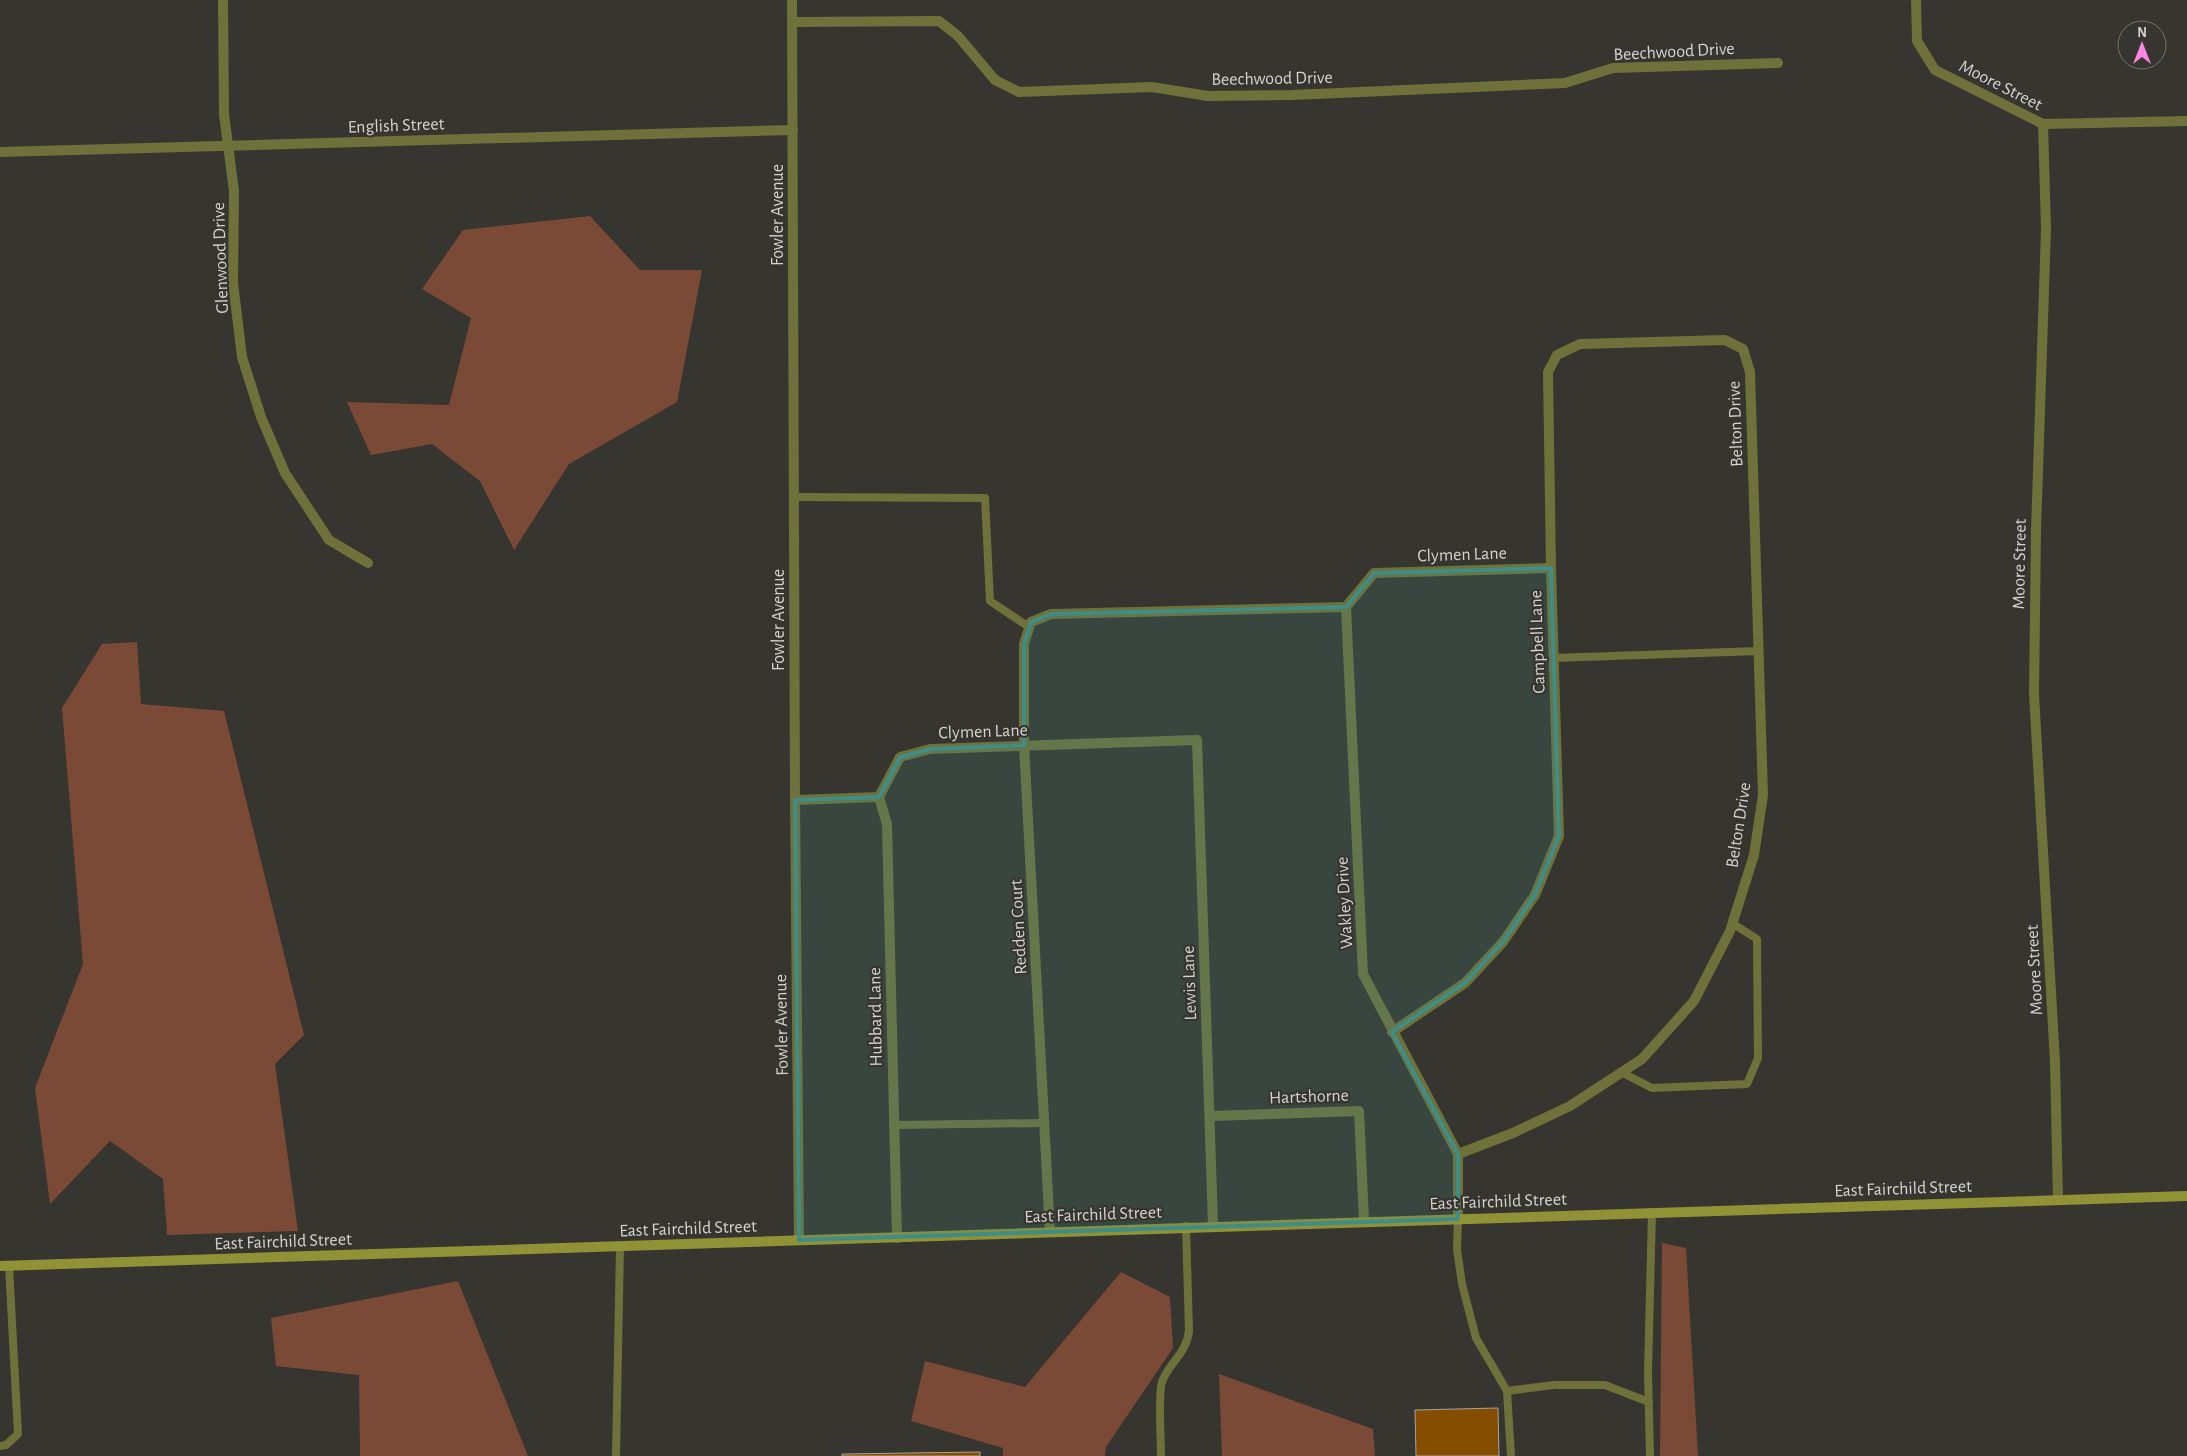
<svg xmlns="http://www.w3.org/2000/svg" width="2187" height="1456" viewBox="0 0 2187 1456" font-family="'Alegreya Sans',sans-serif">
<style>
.green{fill:#7b4a37}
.building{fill:#844d00;stroke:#a8a29d}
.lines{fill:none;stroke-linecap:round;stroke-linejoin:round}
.lane{stroke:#6f713b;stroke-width:8}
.street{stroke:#6f713b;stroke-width:10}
.secondary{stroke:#909236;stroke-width:10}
.marked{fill:#408d86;fill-opacity:0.2;stroke:#408d86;stroke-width:4;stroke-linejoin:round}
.labels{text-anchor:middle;stroke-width:4.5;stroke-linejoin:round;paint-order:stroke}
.street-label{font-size:18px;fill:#d4d2cf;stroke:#37352f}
</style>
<rect width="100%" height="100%" fill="#37352f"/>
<g class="green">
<path d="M590,216L640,270H702L677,402L569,464L514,550L480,481L432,444L371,455L347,402L449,405L471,318L422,289L463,230Z"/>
<path d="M137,642L141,704L224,711L304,1035L275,1064L298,1231L167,1235L163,1179L110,1141L50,1204L35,1088L83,964L62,708L102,644Z"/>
<path d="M1662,1243L1686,1248L1698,1456H1660Z"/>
<path d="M1121,1272L1170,1297L1173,1348L1106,1447L1105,1456H1003V1448L911,1421L925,1361L1025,1387Z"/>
<path d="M458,1281L528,1456H360L359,1375L276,1366L271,1318Z"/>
<path d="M1219,1374L1373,1429L1375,1456H1222Z"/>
</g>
<g class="building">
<path d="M1498,1408L1499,1456H1416L1415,1410Z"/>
<path d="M980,1452V1456H842V1454Z"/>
</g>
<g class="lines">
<g class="lane">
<path d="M794,497L985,498L990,601L1029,627"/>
<path d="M1553,658L1759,651"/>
<path d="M1621,1072L1652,1088L1747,1084L1758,1058L1757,939L1732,923"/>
<path d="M893,1125L1045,1123"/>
<path d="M1458,1219L1457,1249L1462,1284L1476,1338L1507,1391L1511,1456"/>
<path d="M1507,1391L1554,1385H1605L1649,1402"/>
<path d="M0,1446L6,1445L18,1434L9,1266"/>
<path d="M616,1456L620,1246"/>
<path d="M1161,1456C1161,1441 1158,1394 1162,1382C1169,1362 1186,1355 1189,1331L1186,1226"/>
<path d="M1650,1456L1648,1372L1652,1212"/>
</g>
<g class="street">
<path d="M223,0L224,114L234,191L233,283L242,357L261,417L285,473L329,540L368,563"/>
<path d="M792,0L795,800L799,1240"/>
<path d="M1916,0L1917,41L1935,70L2043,124L2046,229L2036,531L2034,694L2055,1062L2058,1200"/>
<path d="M793,22L939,21L958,36L995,80L1019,92L1152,87L1208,96L1292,95L1565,83L1613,68L1778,63"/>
<path d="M2043,124L2187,121"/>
<path d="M0,152L793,130"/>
<path d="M879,797L887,824L897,1238"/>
<path d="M795,800L879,797L900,757L930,749L1197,740L1213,1225"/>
<path d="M1392,1032L1465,983L1503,942L1535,895L1559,836L1551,568L1548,372L1557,355L1580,344L1725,340L1743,349L1750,372L1763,795L1754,855L1730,931L1694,1001L1642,1059L1570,1106L1513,1133L1458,1154"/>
<path d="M1210,1116L1359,1111L1364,1221"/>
<path d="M1458,1219V1154L1363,974L1346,607L1374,573L1551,568"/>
<path d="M1050,1232L1024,745V644L1031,622L1051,614L1346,607"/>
</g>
<path class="secondary" d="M0,1266C729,1242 1458,1218 2187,1196"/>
</g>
<path class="marked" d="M1551,568L1559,836L1535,895L1503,942L1465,983L1392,1032L1458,1154V1219L799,1240L795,800L879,797L900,757L930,749L1024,745V644L1031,622L1051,614L1346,607L1374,573Z"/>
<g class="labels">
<g class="street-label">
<text transform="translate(1674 51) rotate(-3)" y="6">Beechwood Drive</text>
<text transform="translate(1272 78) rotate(-1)" y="6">Beechwood Drive</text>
<text transform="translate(2001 85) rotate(27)" y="6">Moore Street</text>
<text transform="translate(396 125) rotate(-2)" y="6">English Street</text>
<text transform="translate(777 215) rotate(-90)" y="6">Fowler Avenue</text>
<text transform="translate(220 258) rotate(-92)" y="6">Glenwood Drive</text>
<text transform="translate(1735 424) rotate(-92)" y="6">Belton Drive</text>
<text transform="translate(1462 554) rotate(-2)" y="6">Clymen Lane</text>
<text transform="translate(2019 564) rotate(-89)" y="6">Moore Street</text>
<text transform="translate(778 620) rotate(-90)" y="6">Fowler Avenue</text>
<text transform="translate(1537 642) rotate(-92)" y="6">Campbell Lane</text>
<text transform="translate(983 731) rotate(-2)" y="6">Clymen Lane</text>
<text transform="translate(1738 825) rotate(-81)" y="6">Belton Drive</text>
<text transform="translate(1344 903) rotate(-93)" y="6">Wakley Drive</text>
<text transform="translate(1018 927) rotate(-93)" y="6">Redden Court</text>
<text transform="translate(2034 970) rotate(-93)" y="6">Moore Street</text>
<text transform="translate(1189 983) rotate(-92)" y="6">Lewis Lane</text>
<text transform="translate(875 1017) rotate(-91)" y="6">Hubbard Lane</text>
<text transform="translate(781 1025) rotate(-91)" y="6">Fowler Avenue</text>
<text transform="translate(1309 1096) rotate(-2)" y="6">Hartshorne</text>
<text transform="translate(1903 1188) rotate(-2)" y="6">East Fairchild Street</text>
<text transform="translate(1498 1201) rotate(-2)" y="6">East Fairchild Street</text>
<text transform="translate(1093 1214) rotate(-2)" y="6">East Fairchild Street</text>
<text transform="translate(688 1228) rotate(-2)" y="6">East Fairchild Street</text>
<text transform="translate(283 1241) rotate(-2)" y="6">East Fairchild Street</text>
</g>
</g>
<g transform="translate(2142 45)"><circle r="24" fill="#37352f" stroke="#76746f"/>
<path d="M0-4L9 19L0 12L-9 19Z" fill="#fb86e5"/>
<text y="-8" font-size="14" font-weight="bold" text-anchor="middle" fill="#d4d2cf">N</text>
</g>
</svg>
